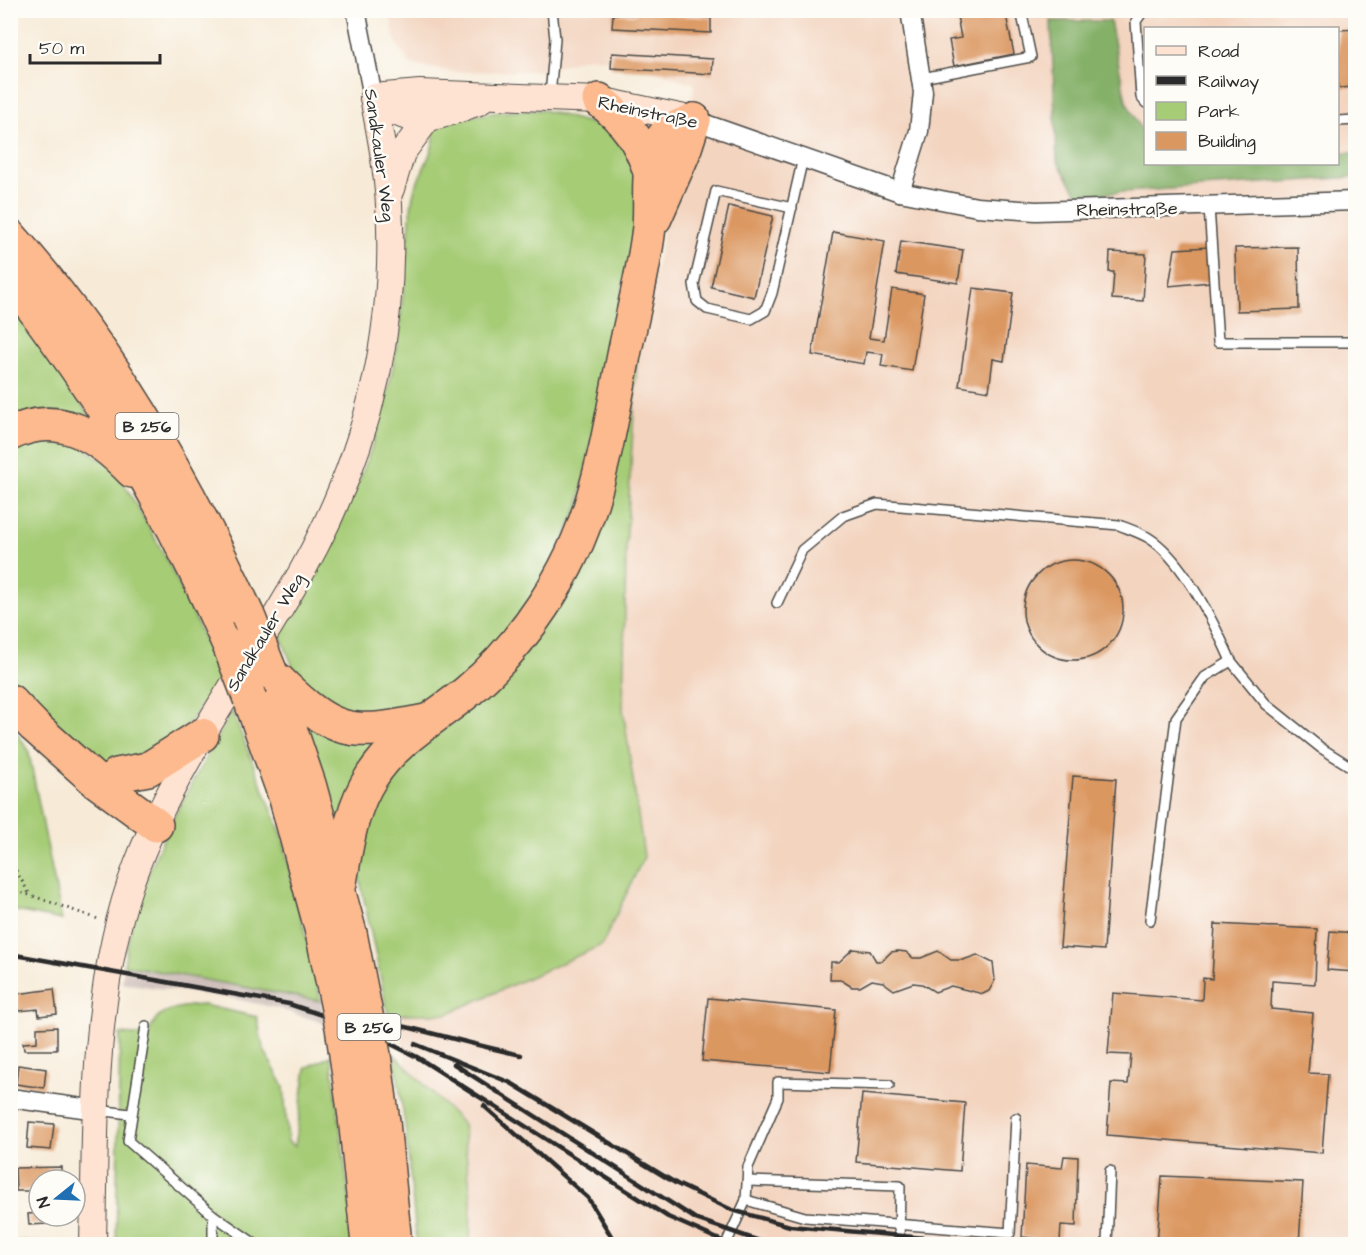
<svg xmlns="http://www.w3.org/2000/svg" width="1366" height="1255" viewBox="0 0 1366 1255" font-family="'Architects Daughter',sans-serif">
<style>
.built{fill:#f3d4bf;fill-rule:evenodd}
.industrial{fill:#cfc0bb}
.green{fill:#a6cc76;stroke:#687c50;stroke-width:1.5}
.forest{fill:#84b067;stroke:#586e49;stroke-width:1.5}
.building{fill:#db9760}
.lines{fill:none;stroke-linecap:round;stroke-linejoin:round}
.lane-casing{stroke:#4a4845;stroke-width:12}
.street-casing{stroke:#4a4845;stroke-width:21}
.secondary-casing{stroke:#4a4845;stroke-width:28}
.highway-casing{stroke:#4a4845;stroke-width:36}
.path{stroke:#4a4845;stroke-width:3;stroke-dasharray:1.5 4.5;stroke-linecap:butt}
.lane{stroke:#fff;stroke-width:9}
.street{stroke:#fff;stroke-width:18}
.secondary{stroke:#fee3d2;stroke-width:26}
.highway{stroke:#fcba8e;stroke-width:33}
.rail{stroke:#2b2b2b;stroke-width:4.5}
.highway-bridge-casing{stroke:#4a4845;stroke-width:36;stroke-linecap:butt}
.highway-bridge{stroke:#fcba8e;stroke-width:33}
.labels{text-anchor:middle;stroke-width:5;stroke-linejoin:round;paint-order:stroke}
.shield{fill:#fdfcf7;stroke:#6a6a68;stroke-width:1.5}
.shield-label{font-size:16px;font-weight:bold;fill:#2b2b2b}
.street-label{font-size:18px;fill:#2b2b2b;stroke:#fdfcf7}
</style>
<rect width="100%" height="100%" fill="#fdfcf7"/>
<filter id="ink" filterUnits="userSpaceOnUse"><feTurbulence type="fractalNoise" baseFrequency=".0167" numOctaves="2"/><feDisplacementMap in="SourceGraphic" scale="12" xChannelSelector="R" yChannelSelector="G"/><feConvolveMatrix kernelMatrix="1 2 1 2 8 2 1 2 1" color-interpolation-filters="sRGB"/></filter>
<filter id="wash" filterUnits="userSpaceOnUse"><feTurbulence type="fractalNoise" baseFrequency=".008" numOctaves="4" result="noise"/><feDisplacementMap in="SourceGraphic" scale="24" xChannelSelector="R" yChannelSelector="G"/><feGaussianBlur stdDeviation="1.35" result="paint"/><feColorMatrix in="noise" values="0 0 0 0 0 0 0 0 0 0 0 0 0 0 0 0 0 1.4 0 .05"/><feComposite in="paint" operator="in"/></filter>
<g filter="url(#wash)">
<rect width="100%" height="100%" fill="#f7ebd8"/>
<path class="built" d="M389,11H1355V1244H470L471,1197L463,1124L406,1066L398,1014H447L602,945L644,862L623,709L626,549L637,358L695,84L629,63L588,57L543,71L455,72L411,65L395,40ZM1146,28H1338V164H1146Z"/>
<path class="industrial" d="M124,965L321,1001L326,1024L277,1008L235,999L122,983Z"/>
<g class="green">
<path d="M543,110L615,130L645,177L578,507L540,590L470,675L409,714L347,718L300,684L279,632C338,537 379,456 397,344C402,310 405,275 408,241C410,226 410,210 413,195C419,172 437,151 434,127C470,113 505,111 543,110Z"/>
<path d="M10,304L103,434L11,426Z"/>
<path d="M637,358L626,549L623,709L644,857L602,945L447,1014H388L357,866L373,789L524,647Z"/>
<path d="M63,434L116,469L165,556L194,616L220,679L192,719L162,750L108,763L90,757L16,690L11,682L10,444Z"/>
<path d="M232,711L282,835L321,1001L124,965C136,871 188,792 232,711Z"/>
<path d="M304,716L384,737L342,836Z"/>
<path d="M10,724L28,749L62,920L11,910Z"/>
<path d="M203,1005L257,1017L263,1048L284,1087L288,1142L295,1146L306,1068L331,1056L355,1244H116L120,1034L149,1036C153,1009 180,1006 203,1005Z"/>
<path d="M394,1054L463,1124L471,1197L470,1244H417L405,1125Z"/>
</g>
<path class="forest" d="M1051,21H1110L1126,101L1145,137L1146,164H1338V153H1355V177L1078,195L1057,161Z"/>
<g id="blocks">
<g class="building">
<path d="M636,10H675V16L711,18V33L612,28L613,14L636,15Z"/>
<path d="M956,10H1005L1014,54L954,66L949,40L961,38Z"/>
<path d="M1356,29V87L1338,88V30Z"/>
<path d="M612,53L713,59L712,74L611,68Z"/>
<path d="M729,206L773,216L754,297L711,287Z"/>
<path d="M833,232L885,241L869,338L884,340L892,289L924,294L912,371L881,366L883,354L866,352L864,364L812,355Z"/>
<path d="M901,241L963,250L958,283L896,274Z"/>
<path d="M1209,247L1210,282L1169,286L1175,249Z"/>
<path d="M1298,247L1299,309L1237,311L1235,248Z"/>
<path d="M1110,252L1146,254L1143,301L1112,299L1114,272H1109Z"/>
<path d="M973,288L1013,293L1004,361L993,359L989,391L959,386Z"/>
<circle cx="1073" cy="610" r="50"/>
<path d="M1073,776L1116,779L1104,950L1060,947Z"/>
<path d="M1215,924L1317,929L1315,984L1272,981L1271,1009L1313,1013L1308,1073L1328,1074L1322,1153L1107,1135L1111,1083L1128,1084L1131,1055L1108,1054L1113,993L1202,1000L1203,978L1212,979Z"/>
<path d="M1330,931L1356,933V972L1327,970Z"/>
<path d="M853,949L870,951L876,961H882L891,952L898,951L906,952L913,958H921L938,951L951,960H963L977,955L993,963L995,980L989,991L983,994L951,986L935,992L922,984L913,983L894,990L883,982L872,980L860,987H852L841,980H830L831,962H839Z"/>
<path d="M54,989L57,1014L39,1016L38,1009L19,1011L17,994Z"/>
<path d="M708,998L836,1010L830,1072L702,1061Z"/>
<path d="M57,1027V1050H24L23,1043L37,1042V1028Z"/>
<path d="M18,1065L46,1069L44,1088L16,1084Z"/>
<path d="M862,1094L965,1103L960,1171L856,1162Z"/>
<path d="M29,1122L54,1124L51,1150L27,1148Z"/>
<path d="M1064,1156L1078,1157L1076,1226L1061,1225L1060,1241L1022,1237L1026,1165L1062,1168Z"/>
<path d="M61,1167V1180H39V1191H16L15,1168Z"/>
<path d="M1162,1176L1303,1182L1299,1244H1157Z"/>
<path d="M39,1213V1216H68V1223L29,1225L28,1214Z"/>
<path d="M17,1240L60,1243V1244H17Z"/>
</g>
</g>
</g>
<g filter="url(#ink)">
<use href="#blocks" fill-opacity="0" stroke="#4a4845" stroke-width="1.5"/>
<g class="lines">
<g class="lane-casing">
<g id="lane">
<path d="M1144,10L1136,21L1141,97L1146,103"/>
<path d="M922,78L1031,57L1021,10"/>
<path d="M550,96L555,39L552,10"/>
<path d="M1338,121L1356,120"/>
<path d="M1209,207L1218,342H1356"/>
<path d="M792,208L716,191L694,284L697,301L707,309L751,319L765,311L772,293L803,158"/>
<path d="M777,603L802,550L843,516L877,504L1119,525C1129,529 1141,533 1149,538C1184,560 1215,625 1231,661"/>
<path d="M1150,920L1176,718L1205,677L1231,661L1266,704L1321,748L1356,770"/>
<path d="M146,1026L128,1141L213,1215L255,1244"/>
<path d="M97,1110L130,1114"/>
<path d="M748,1181L900,1186L899,1244"/>
<path d="M746,1200L805,1217L1010,1233L1016,1118"/>
<path d="M213,1244V1215"/>
<path d="M726,1244L746,1200L748,1167L778,1098V1082L889,1085"/>
<path d="M1107,1244L1110,1171"/>
</g>
</g>
<g class="street-casing">
<g id="street">
<path d="M356,10L373,97"/>
<path d="M694,120L900,192L977,207L1036,211L1356,201"/>
<path d="M900,192L919,131L923,92L910,10"/>
<path d="M10,1098L97,1110"/>
</g>
</g>
<g class="secondary-casing">
<g id="secondary">
<path d="M373,97L420,93L599,100L694,120"/>
<path d="M373,97C413,131 433,118 479,102"/>
<path d="M391,189L402,153L428,118"/>
<path d="M93,1244C96,1119 91,984 137,865C174,768 237,683 289,594C360,475 398,345 389,205C387,169 380,133 373,97"/>
</g>
</g>
<g class="highway-casing">
<g id="highway">
<path d="M599,100C625,120 640,140 650,172"/>
<path d="M655,218L683,154L694,120"/>
<path d="M10,236C107,344 188,484 248,616"/>
<path d="M10,278C102,396 170,508 229,645"/>
<path d="M10,434C59,409 99,437 132,471"/>
<path d="M271,673L309,784L350,933"/>
<path d="M275,677C333,734 347,737 426,721"/>
<path d="M250,699L286,799L322,932"/>
<path d="M10,701L34,726L96,781L156,825"/>
<path d="M117,775L148,769L202,735"/>
<path d="M339,888C346,850 350,809 372,776C395,740 435,718 467,692C524,644 571,573 592,501C607,452 615,400 625,350C633,312 643,273 648,235C653,205 644,173 658,145C665,130 679,126 694,120"/>
<path d="M355,1117L368,1244"/>
<path d="M383,1122L395,1244"/>
</g>
</g>
<g class="path">
<path d="M10,860L30,895"/>
<path d="M10,891L30,895L98,919"/>
</g>
<use href="#lane" class="lane"/>
<use href="#street" class="street"/>
<use href="#secondary" class="secondary"/>
<use href="#highway" class="highway"/>
<g class="rail">
<path d="M10,954L289,1004L357,1027L417,1057L668,1217L729,1244"/>
<path d="M325,1010C391,1020 455,1041 521,1055"/>
<path d="M415,1044L511,1083L677,1184L732,1210L790,1226L993,1244"/>
<path d="M454,1064L696,1219L768,1244"/>
<path d="M484,1106L588,1198L616,1244"/>
</g>
<g class="highway-bridge-casing">
<g id="highway-bridge">
<path d="M248,616L271,673"/>
<path d="M229,645L250,699"/>
<path d="M322,932L342,1027L355,1117"/>
<path d="M350,933L374,1055L383,1122"/>
</g>
</g>
<use href="#highway-bridge" class="highway-bridge"/>
</g>
</g>
<g class="labels">
<g class="shield">
<rect x="115.5" y="413" width="63" height="26" rx="4.5"/>
<rect x="337.5" y="1014" width="63" height="26" rx="4.5"/>
</g>
<g class="shield-label">
<text x="147" y="432">B 256</text>
<text x="369" y="1033">B 256</text>
</g>
<g class="street-label">
<text transform="translate(648 112) rotate(12)" y="6">Rheinstraße</text>
<text transform="translate(380 155) rotate(82)" y="6">Sandkauler Weg</text>
<text transform="translate(1127 209) rotate(-1)" y="6">Rheinstraße</text>
<text transform="translate(265 632) rotate(-59)" y="6">Sandkauler Weg</text>
</g>
</g>
<rect width="1366" height="1255" fill="none" stroke="#fdfcf7" stroke-width="36"/>
<rect x="1144" y="27" width="195" height="138" fill="#fdfcf7" stroke="#a9a8a5" stroke-width="1.5"/>
<rect x="1156" y="46" width="30" height="9" fill="#fee3d2" stroke="#a9a8a5" stroke-width="1.5"/>
<text x="1198" y="57" font-size="18" fill="#2b2b2b">Road</text>
<rect x="1156" y="76" width="30" height="9" fill="#2b2b2b" stroke="#a9a8a5" stroke-width="1.5"/>
<text x="1198" y="87" font-size="18" fill="#2b2b2b">Railway</text>
<rect x="1156" y="102" width="30" height="18" fill="#a6cc76" stroke="#a9a8a5" stroke-width="1.5"/>
<text x="1198" y="117" font-size="18" fill="#2b2b2b">Park</text>
<rect x="1156" y="132" width="30" height="18" fill="#db9760" stroke="#a9a8a5" stroke-width="1.5"/>
<text x="1198" y="147" font-size="18" fill="#2b2b2b">Building</text>
<g transform="translate(57 1198) rotate(252)"><circle r="28" fill="#fdfcf7" stroke="#a9a8a5" stroke-width="1.5"/>
<path d="M0-4.5L10 22L0 15L-10 22Z" fill="#1f6fb2"/>
<text y="-9" font-size="16" font-weight="bold" text-anchor="middle" fill="#2b2b2b">N</text>
</g>
<path d="M30 54v9h130v-9" fill="none" stroke="#2b2b2b" stroke-width="3"/>
<text x="39" y="54" font-size="18" fill="#2b2b2b" stroke="#fdfcf7" stroke-width="4.5" paint-order="stroke">50 m</text>
</svg>
